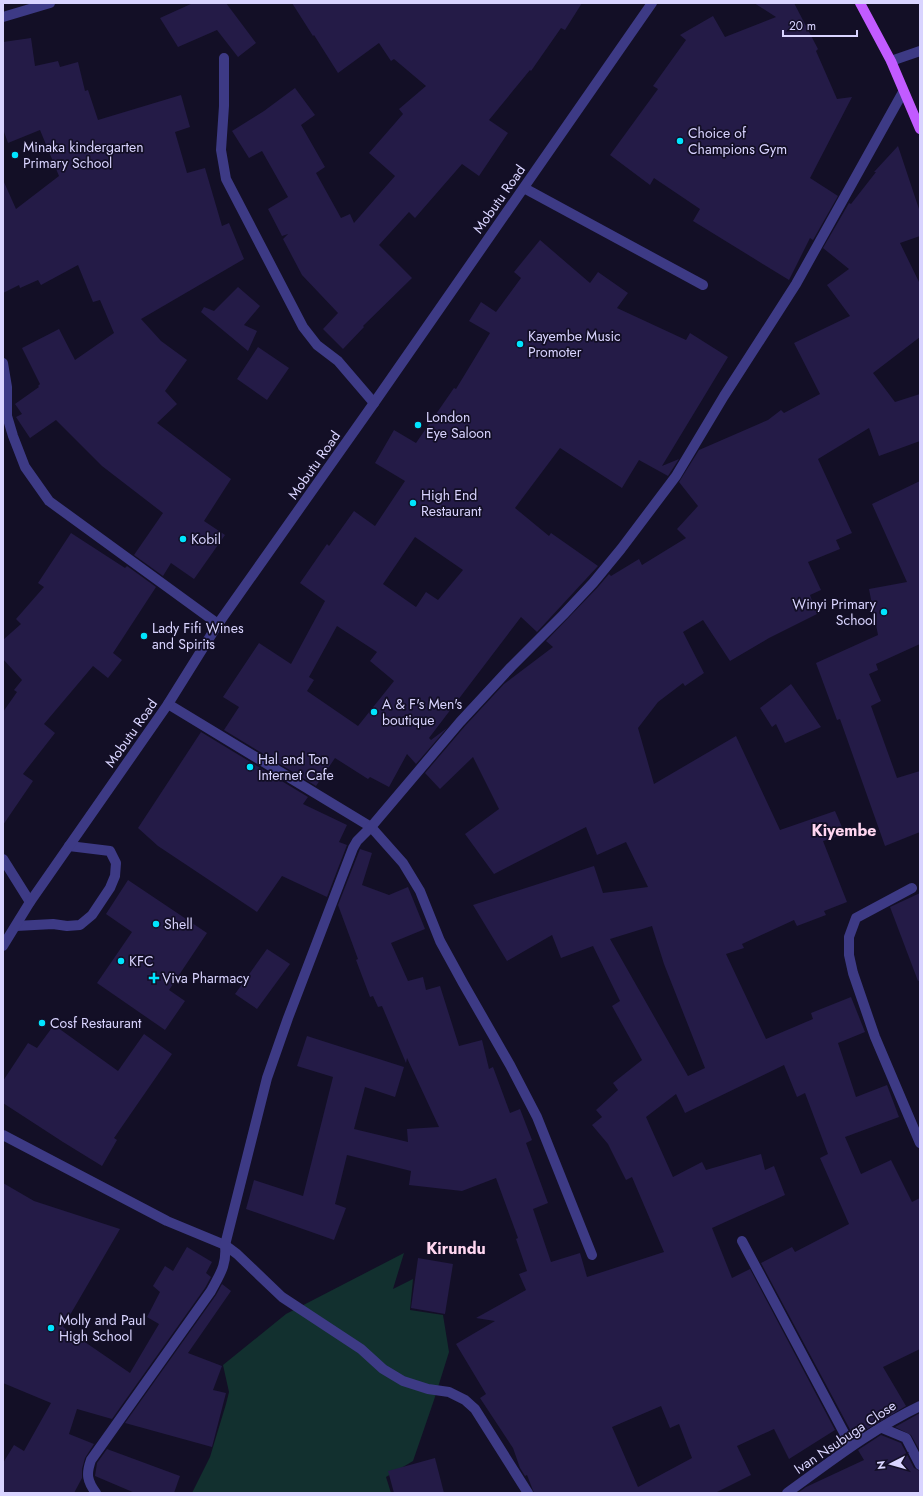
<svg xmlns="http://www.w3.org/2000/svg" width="923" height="1496" viewBox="0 0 923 1496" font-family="Jost,sans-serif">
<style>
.green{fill:#12302f}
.building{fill:#241b47;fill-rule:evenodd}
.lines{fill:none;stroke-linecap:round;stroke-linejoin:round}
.minor{stroke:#3d3a85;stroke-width:10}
.major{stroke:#c25bff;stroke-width:10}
.poi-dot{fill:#00e5ff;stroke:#130f26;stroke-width:1.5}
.labels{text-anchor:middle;stroke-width:3.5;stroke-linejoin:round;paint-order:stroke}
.poi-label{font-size:14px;fill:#d9d4ff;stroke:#130f26;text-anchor:start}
.street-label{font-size:14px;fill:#d9d4ff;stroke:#130f26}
.quarter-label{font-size:16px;font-weight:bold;fill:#ffd6f0;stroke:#130f26}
</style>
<rect width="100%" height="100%" fill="#130f26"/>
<path class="green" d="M404,1253L393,1289L413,1279L410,1310L443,1315L449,1352L434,1400L413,1461L386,1477L391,1493H192L210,1457L226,1404L229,1392L223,1365L286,1314Z"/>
<g class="building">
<path d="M193,3H226L256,43L238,57L217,30L178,47L160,18Z"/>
<path d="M292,3H582L565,30L561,28L531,71L530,70L489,120L508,133L479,176L462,164L415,218L409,212L379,245L412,278L363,326L364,327L343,349L323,329L338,313L302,275L283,239L288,234L282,236L268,209L288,197L262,151L249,158L232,131L264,111L295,88L315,115L301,125L325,167L316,173L341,218L350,214L354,223L395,176L369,153L403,114L399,109L426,86L394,59L391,61L379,43L338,73L314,35L313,36Z"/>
<path d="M754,3H794L818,49L816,51L837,99L852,97L810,178L838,196L813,240L810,238L789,280L693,221L700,209L654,178L650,185L610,155L658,89L653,86L686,40L680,35L713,16L725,37L776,17Z"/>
<path d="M31,38L35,66L58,61L60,67L78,62L85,91L88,90L98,120L181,95L190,127L175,132L187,173L205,168L222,226L229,223L244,259L141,319L161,341L187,360L165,391L177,404L157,423L231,479L204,521L225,535L194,579L171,563L163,576L134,555L163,513L102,466L56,420L30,438L16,417L22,414L15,404L39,387L38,386L40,384L22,348L59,329L75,360L114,333L100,300L93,302L78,265L41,285L38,280L20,288L19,285L3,293V180L16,209L59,176L40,130L8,143L3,129V42Z"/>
<path d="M898,146L920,212V236L900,243L920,284V337L873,373L895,402L920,394V441L879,456L869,428L818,459L852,533L836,540L840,549L808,562L821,590L810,595L817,614L769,638L730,661L703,620L683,632L704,673L685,686L683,683L658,702L638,728L654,784L736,736L780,830L835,811L845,834L823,841L847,902L824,911L826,915L797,926L794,920L742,944L744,948L726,954L766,1039L813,1019L811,1013L851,997L865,1032L838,1043L856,1097L887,1085L899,1117L845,1137L861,1174L891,1160L912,1202L920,1198V1349L883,1367L906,1406L854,1437L761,1263L792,1247L795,1252L849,1224L820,1158L828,1154L805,1093L797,1097L784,1065L685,1113L676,1094L646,1117L673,1177L702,1162L706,1170L761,1154L765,1170L774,1166L785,1195L712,1228L732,1278L750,1269L835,1430L789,1459L774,1429L737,1446L751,1475L715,1493H534L527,1475L525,1476L520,1468L513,1448L480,1398L486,1394L456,1344L495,1321L476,1318L526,1290L519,1274L527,1271L516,1239L518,1238L496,1178L462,1191L409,1185L411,1171L347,1155L335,1204L346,1208L334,1240L246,1209L254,1180L303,1196L333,1077L297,1066L307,1036L404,1067L395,1097L365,1087L354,1129L408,1142L407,1129L439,1127L407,1058L406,1063L382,1006L378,1007L373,996L370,997L356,960L358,959L338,905L360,849L372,853L362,885L389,895L408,887L425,929L391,943L408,981L423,977L426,990L440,986L459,1046L482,1040L489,1069L493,1067L510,1113L520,1109L532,1140L526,1143L548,1203L533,1209L551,1262L580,1253L587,1277L664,1252L632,1177L626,1180L608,1144L592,1125L602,1117L596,1110L618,1090L613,1083L642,1060L612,1006L620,1001L593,946L561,958L552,935L507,961L473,905L594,866L603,893L648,887L626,842L597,855L586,827L494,874L465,834L499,809L473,757L440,789L425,773L465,726L504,684L553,647L546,641L598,587L609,574L611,576L639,559L642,565L686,538L677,529L698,506L679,482L699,450L768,420L781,410L784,413L820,394L794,343L850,316L827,285L849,269L823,248L849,203L851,204L876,172H874ZM652,926L664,964L705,1068L688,1076L610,939ZM661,1406L670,1428L679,1424L692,1458L638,1487L612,1427Z"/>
<path d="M540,240L590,283L598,272L628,293L617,308L686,340L690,333L728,357L662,466L679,459L668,476L639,460L622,488L560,448L515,508L549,536L551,533L598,566L537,632L521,617L429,738L431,740L447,728L416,764L407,754L389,787L370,777L368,779L335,758L316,786L224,730L239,707L223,697L259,643L291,664L325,601L300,583L327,544L329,546L354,511L375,526L405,481L375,463L394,430L416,443L454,388L456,389L490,333L469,321L481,302L496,312L521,278L514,272ZM415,537L463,570L438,600L426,592L416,607L383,584ZM337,626L377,652L370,661L394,681L358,726L307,691L314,680L309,677Z"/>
<path d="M238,287L260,306L244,325L257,331L248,351L201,312L204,307L214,311Z"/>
<path d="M258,347L289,368L267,400L237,379Z"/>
<path d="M920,481V644L876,664L878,670L869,674L881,701L871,706L897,778L920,771V832L885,846L840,719L837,720L816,663L878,635L869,589L907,582L872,504Z"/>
<path d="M71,533L125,568L127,566L156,587L113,653L122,660L108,678L93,666L44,724L55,733L23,774L33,781L3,825V712L17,692L14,690L22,680L3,659V640L21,624L16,619L44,587L38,583Z"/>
<path d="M791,684L821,727L785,743L776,724L772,727L760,708Z"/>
<path d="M201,732L308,797L303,804L347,825L339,842L347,845L327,897L282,876L257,912L158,846L138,828Z"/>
<path d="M128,880L207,933L169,990L185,1001L165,1030L97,983L132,932L106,914Z"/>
<path d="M920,893V980L918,981L890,907Z"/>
<path d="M267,949L290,964L257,1009L235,994Z"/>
<path d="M54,1025L118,1071L144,1034L172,1054L114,1138L117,1140L102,1166L63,1142L3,1103V1081L28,1043L37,1048Z"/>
<path d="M3,1183L34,1201L120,1229L63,1327L130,1373L159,1324L147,1317L160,1292L153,1286L165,1266L173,1271L187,1247L212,1262L206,1273L211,1277L205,1288L112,1419L77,1409L69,1434L94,1444L85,1458L82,1469V1478L74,1493H3V1463L14,1445L24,1451L51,1403L3,1383Z"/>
<path d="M418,1258L453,1264L445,1314L411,1308Z"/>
<path d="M222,1284L231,1291L188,1353L222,1366L213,1390L226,1393L212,1447L125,1423L216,1295Z"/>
<path d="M920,1413V1451L911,1435L895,1427Z"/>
<path d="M881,1435L901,1443L914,1468L920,1471V1493H798L806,1487L864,1460L858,1450Z"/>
<path d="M107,1449L180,1476L174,1493H135L95,1476L97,1463Z"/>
<path d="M435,1458L444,1493H394L388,1471Z"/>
</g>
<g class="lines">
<g class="minor">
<path d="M3,17L50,3"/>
<path d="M224,58V106L221,150L226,179L303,327L317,345L338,361L374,403"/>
<path d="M891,61L920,51"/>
<path d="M524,188L703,285"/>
<path d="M3,363L7,387V416L13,436L25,467L49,501L218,624"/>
<path d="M168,704L371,827L403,863L420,891L440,941L463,983L510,1065L537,1117L592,1255"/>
<path d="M3,859L30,902"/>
<path d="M912,888L856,918L849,937V955L853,973L875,1037L920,1143"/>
<path d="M16,926L53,924L67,926L80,925L92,915L110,888L115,876L116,863L110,851L69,846"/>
<path d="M3,946L30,902L168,704L218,624L374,403L652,3"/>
<path d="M3,1135L167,1221L225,1245L237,1254L282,1297L361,1349L383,1369L403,1381L428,1389L449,1392L465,1400L475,1409L528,1493"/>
<path d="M742,1241L851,1446"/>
<path d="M882,1428L906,1438L920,1465"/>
<path d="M96,1493C87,1481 86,1474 91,1460L211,1291C220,1274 227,1265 225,1245L267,1078L288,1018L353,848L357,841L371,827L460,722L511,667L563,615L593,583L621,549L676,476L724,396L796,284L903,92"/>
<path d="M787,1493C830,1462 872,1429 920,1406"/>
</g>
<path class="major" d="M860,3L891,61L920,129"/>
</g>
<g class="poi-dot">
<circle cx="680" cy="141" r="4"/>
<circle cx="15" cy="155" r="4"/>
<circle cx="520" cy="344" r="4"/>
<circle cx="418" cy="425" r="4"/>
<circle cx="413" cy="503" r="4"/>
<circle cx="183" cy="539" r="4"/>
<circle cx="884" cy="612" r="4"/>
<circle cx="144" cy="636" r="4"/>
<circle cx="374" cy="712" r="4"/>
<circle cx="250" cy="767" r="4"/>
<circle cx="156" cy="924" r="4"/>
<circle cx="121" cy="961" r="4"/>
<path d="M152 972h4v4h4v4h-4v4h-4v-4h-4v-4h4z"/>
<circle cx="42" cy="1023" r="4"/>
<circle cx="51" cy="1328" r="4"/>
</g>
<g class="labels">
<g class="poi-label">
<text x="688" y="138">Choice of<tspan x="688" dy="16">Champions Gym</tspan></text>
<text x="23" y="152">Minaka kindergarten<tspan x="23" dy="16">Primary School</tspan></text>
<text x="528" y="341">Kayembe Music<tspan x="528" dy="16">Promoter</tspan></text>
<text x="426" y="422">London<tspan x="426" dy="16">Eye Saloon</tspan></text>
<text x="421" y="500">High End<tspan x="421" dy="16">Restaurant</tspan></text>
<text x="191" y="544">Kobil</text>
<text x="876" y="609" text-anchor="end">Winyi Primary<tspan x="876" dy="16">School</tspan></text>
<text x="152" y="633">Lady Fifi Wines<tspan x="152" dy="16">and Spirits</tspan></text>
<text x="382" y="709">A &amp; F's Men's<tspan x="382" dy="16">boutique</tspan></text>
<text x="258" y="764">Hal and Ton<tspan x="258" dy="16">Internet Cafe</tspan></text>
<text x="164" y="929">Shell</text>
<text x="129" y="966">KFC</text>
<text x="162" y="983">Viva Pharmacy</text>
<text x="50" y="1028">Cosf Restaurant</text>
<text x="59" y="1325">Molly and Paul<tspan x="59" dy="16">High School</tspan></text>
</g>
<g class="street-label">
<text transform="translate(499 199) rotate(-55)" y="5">Mobutu Road</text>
<text transform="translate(314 465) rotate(-55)" y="5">Mobutu Road</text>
<text transform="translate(131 733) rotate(-55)" y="5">Mobutu Road</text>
<text transform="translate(845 1437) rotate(-34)" y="5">Ivan Nsubuga Close</text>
</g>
<g class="quarter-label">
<text x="844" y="836">Kiyembe</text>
<text x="456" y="1254">Kirundu</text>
</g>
</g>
<rect width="923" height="1496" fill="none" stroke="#d9d4ff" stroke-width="8"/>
<g transform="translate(891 1464) rotate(264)" stroke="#130f26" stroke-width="3" paint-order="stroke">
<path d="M0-3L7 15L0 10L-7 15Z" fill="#d9d4ff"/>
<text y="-6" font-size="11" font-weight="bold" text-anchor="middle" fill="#d9d4ff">N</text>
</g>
<path d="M783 30v6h74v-6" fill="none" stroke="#d9d4ff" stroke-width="2"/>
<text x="789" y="30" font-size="12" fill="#d9d4ff" stroke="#130f26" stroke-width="3" paint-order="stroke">20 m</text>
</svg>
